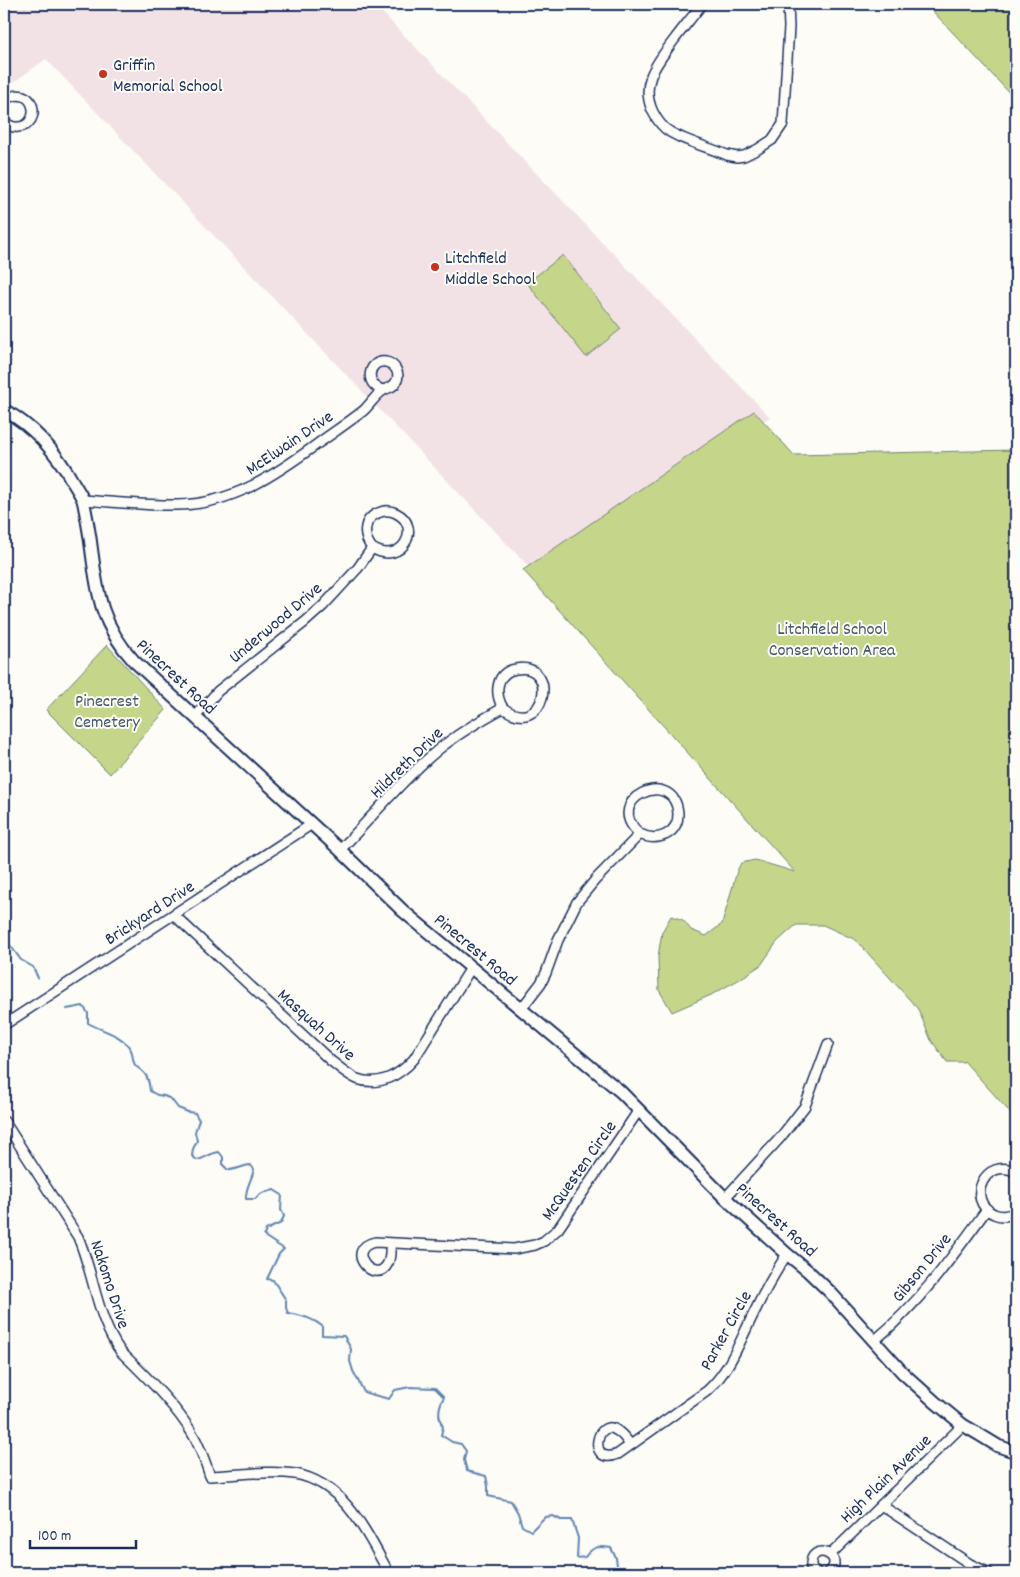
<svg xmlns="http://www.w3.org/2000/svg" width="1020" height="1577" viewBox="0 0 1020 1577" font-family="Dekko,sans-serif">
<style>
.built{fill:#f2e2e6}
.green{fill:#c5d68a;stroke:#708274}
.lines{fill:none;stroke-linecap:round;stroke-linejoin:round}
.stream{stroke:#5f85b1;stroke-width:2}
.minor-casing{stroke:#1b2f5e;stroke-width:12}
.tertiary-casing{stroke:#1b2f5e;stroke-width:15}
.minor{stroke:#fdfcf7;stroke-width:9}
.tertiary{stroke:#fdfcf7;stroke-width:11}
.poi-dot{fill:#c8321e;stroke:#fdfcf7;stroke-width:2}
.labels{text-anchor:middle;stroke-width:4;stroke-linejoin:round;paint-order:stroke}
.poi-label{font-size:18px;fill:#1b2f5e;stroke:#fdfcf7;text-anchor:start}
.street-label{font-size:18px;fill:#1b2f5e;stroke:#fdfcf7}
.park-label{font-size:18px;fill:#465969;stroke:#fdfcf7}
</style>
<rect width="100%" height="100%" fill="#fdfcf7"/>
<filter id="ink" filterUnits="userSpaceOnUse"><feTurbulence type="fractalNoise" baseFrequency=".02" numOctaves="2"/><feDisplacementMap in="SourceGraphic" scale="10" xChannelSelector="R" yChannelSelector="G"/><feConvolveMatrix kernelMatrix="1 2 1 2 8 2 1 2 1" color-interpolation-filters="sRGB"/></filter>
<g filter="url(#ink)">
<path class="built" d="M4,4H374L770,417L533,571L46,59L4,89Z"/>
<g class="green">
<path d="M926,4H1016V100Z"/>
<path d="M563,255L621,329L586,357L527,283Z"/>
<path d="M754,411L794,455L1016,450V1119L964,1061L963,1062H947L931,1040L918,1009L856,940L823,925H796L777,942L761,965L740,979L711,995L672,1012L659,990L658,957L662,932L671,916L683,920L691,930L706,936L722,924L737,871L741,863L755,860L795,872L523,570Z"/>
<path d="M107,645L166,710L110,774L46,710Z"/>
</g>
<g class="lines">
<g class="stream">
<path d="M4,937L21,960L33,967L38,978"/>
<path d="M67,1009L83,1006L88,1013V1023C102,1031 122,1034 131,1050C133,1054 132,1060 135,1065C137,1068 141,1069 144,1073C149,1078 149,1084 150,1091L157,1095L164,1096L171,1099L178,1108L188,1112L195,1113L199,1120L195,1132L197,1141L193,1149L192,1156L197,1160C206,1158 210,1153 219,1152L223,1157V1165L228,1170C236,1170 242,1166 250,1165L254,1169C252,1180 245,1188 246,1199H255L262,1193L274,1190L282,1195L281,1210L284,1216L281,1223L266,1230L264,1236L284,1249L279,1254L267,1279L273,1280L286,1300V1308L288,1313C301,1316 311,1317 322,1326V1335L344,1336L351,1349L350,1361L353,1371L364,1392L370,1394L389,1399L395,1390L410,1387L435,1388L444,1397C438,1407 437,1416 443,1427L441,1435L452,1442L461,1444L466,1451L464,1460L467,1471L486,1476L488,1486V1496L511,1501L518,1513L522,1526L531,1531L545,1517L553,1516L561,1520H572L578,1538L577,1558L585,1557C593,1546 598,1546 611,1548L616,1558L618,1573"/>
</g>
<g class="minor-casing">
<g id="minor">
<path d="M702,4C693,16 683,28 674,40C657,63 639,83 653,112C657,120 663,128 670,132C685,141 710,148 727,155L737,157L744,156L758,149L772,140L783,124L789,27L788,4"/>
<path d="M4,100C36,81 43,126 18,127C12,128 8,125 4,121"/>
<path d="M82,500C114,502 146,506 177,505C232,505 278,473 320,442C334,432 349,422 363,411C369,406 377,393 384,390C389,387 393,388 396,382C401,374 395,364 386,362C368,359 363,386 384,390"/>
<path d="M195,717L218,691L305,622L323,606L358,568L372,548C402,567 423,526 396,513C390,510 384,510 378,513C362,520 363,537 372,548"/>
<path d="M340,850C372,817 404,778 439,749C459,733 481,720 503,708C546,739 560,661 516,669C496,672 494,693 503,708"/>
<path d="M174,915L331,1061C339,1067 348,1075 357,1079C379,1087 400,1075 414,1059L471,968"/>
<path d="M521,1009L541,983L546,973L558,940L577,902L596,879L640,834C657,843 679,834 678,813C674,766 600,800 640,834"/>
<path d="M4,1025L312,824"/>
<path d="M4,1121L78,1237C94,1274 97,1320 121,1352C144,1374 176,1406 192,1433C200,1446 205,1461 210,1476C236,1475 270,1470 295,1474C345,1483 367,1534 389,1573"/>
<path d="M1016,1172C986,1156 964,1200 994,1214C1001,1217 1009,1216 1016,1212"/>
<path d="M725,1198L780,1138L805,1106L828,1044"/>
<path d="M390,1243C390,1249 391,1257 388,1263C376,1288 342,1249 375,1242L514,1249L535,1245L544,1241L558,1229L639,1110"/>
<path d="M874,1341C919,1304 953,1256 987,1209"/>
<path d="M631,1445C627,1441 624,1436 620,1433C596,1411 586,1468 618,1454L707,1391C730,1370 739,1343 753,1315C763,1294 774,1274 787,1254"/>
<path d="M881,1505L970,1564L989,1573"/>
<path d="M830,1555L963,1425"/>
<path d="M817,1573L811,1567C809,1539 849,1556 828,1573"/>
</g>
</g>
<g class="tertiary-casing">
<path id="tertiary" d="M4,410C35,427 57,453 74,484C77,489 81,495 83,500C86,512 88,526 90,538C97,588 98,622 134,661L340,850L403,911L621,1092L725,1198L787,1254L808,1271L830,1292L903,1373L935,1402L963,1425L980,1435L998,1446L1016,1452"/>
</g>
<use href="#minor" class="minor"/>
<use href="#tertiary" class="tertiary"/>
</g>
</g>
<g class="poi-dot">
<circle cx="103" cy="74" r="5"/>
<circle cx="435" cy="267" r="5"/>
</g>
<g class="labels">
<g class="poi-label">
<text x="113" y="70">Griffin<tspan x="113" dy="21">Memorial School</tspan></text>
<text x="445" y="263">Litchfield<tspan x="445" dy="21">Middle School</tspan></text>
</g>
<g class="street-label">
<text transform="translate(289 442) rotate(-34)" y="6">McElwain Drive</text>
<text transform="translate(275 622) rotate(-40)" y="6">Underwood Drive</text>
<text transform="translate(177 676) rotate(43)" y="6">Pinecrest Road</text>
<text transform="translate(406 762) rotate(-44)" y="6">Hildreth Drive</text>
<text transform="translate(149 912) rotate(-33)" y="6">Brickyard Drive</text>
<text transform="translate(476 949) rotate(40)" y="6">Pinecrest Road</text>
<text transform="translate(317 1024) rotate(42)" y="6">Masquah Drive</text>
<text transform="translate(578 1170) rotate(-55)" y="6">McQuesten Circle</text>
<text transform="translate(777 1219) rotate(42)" y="6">Pinecrest Road</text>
<text transform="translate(921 1267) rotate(-51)" y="6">Gibson Drive</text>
<text transform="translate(111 1284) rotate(72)" y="6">Nakomo Drive</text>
<text transform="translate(725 1330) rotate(-61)" y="6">Parker Circle</text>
<text transform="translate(885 1478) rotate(-44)" y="6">High Plain Avenue</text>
</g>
<g class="park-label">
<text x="832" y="634">Litchfield School<tspan x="832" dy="21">Conservation Area</tspan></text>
<text x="107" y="706">Pinecrest<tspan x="107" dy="21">Cemetery</tspan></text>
</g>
</g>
<rect width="1020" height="1577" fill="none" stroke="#fdfcf7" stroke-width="20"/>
<rect x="10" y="10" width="1000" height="1557" fill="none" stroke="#1b2f5e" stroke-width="2" filter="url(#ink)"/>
<path d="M30 1540v8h106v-8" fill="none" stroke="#1b2f5e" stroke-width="2.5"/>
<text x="38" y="1540" font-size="15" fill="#1b2f5e" stroke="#fdfcf7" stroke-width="4" paint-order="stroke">100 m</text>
</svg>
